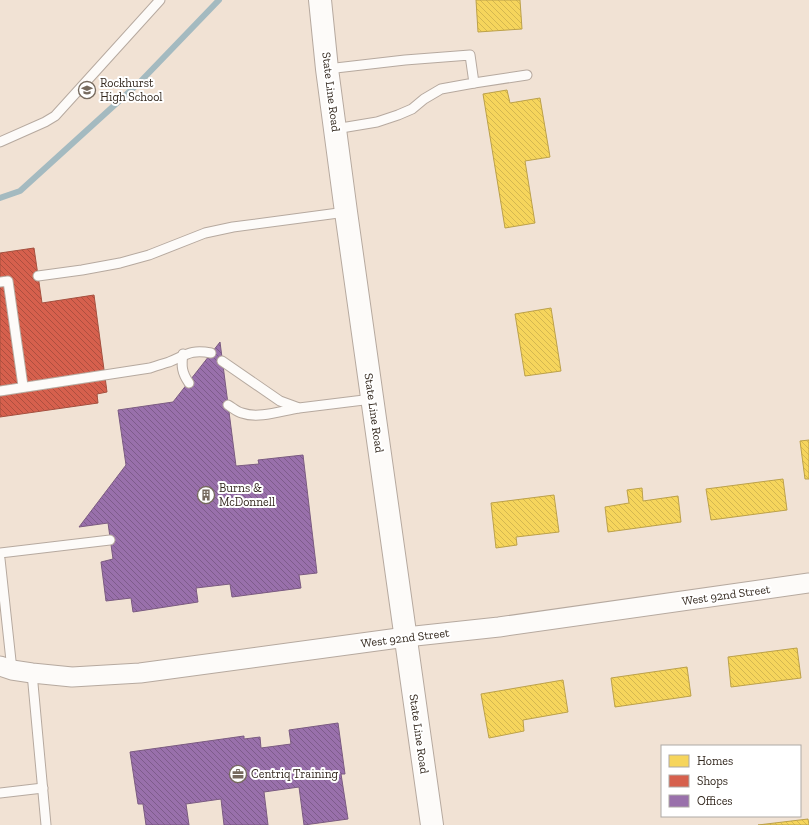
<svg xmlns="http://www.w3.org/2000/svg" width="809" height="825" viewBox="0 0 809 825" font-family="'Zilla Slab',serif">
<style>
.homes{fill:url(#homes-back-hatch);stroke:#bca14a}
.shops{fill:url(#shops-back-hatch);stroke:#a5503f}
.offices{fill:url(#offices-back-hatch);stroke:#7b5b81}
.lines{fill:none;stroke-linecap:round;stroke-linejoin:round}
.stream{stroke:#a4bac0;stroke-width:6}
.lane-casing{stroke:#b6a99f;stroke-width:11}
.street-casing{stroke:#b6a99f;stroke-width:21}
.secondary-casing{stroke:#b6a99f;stroke-width:24}
.lane{stroke:#fdfbf9;stroke-width:9}
.street{stroke:#fdfbf9;stroke-width:19}
.secondary{stroke:#fdfbf9;stroke-width:22}
.labels{text-anchor:middle;stroke-width:4;stroke-linejoin:round;paint-order:stroke}
.poi-label{font-size:12px;fill:#34291f;stroke:#fff;text-anchor:start}
.street-label{font-size:12px;fill:#34291f;stroke:#fff}
</style>
<defs>
<pattern id="homes-back-hatch" width="6" height="6" patternUnits="userSpaceOnUse"><rect width="6" height="6" fill="#f6d55c"/><path d="M-1 5l2 2M0 0l6 6M5-1l2 2" fill="none" stroke="#d4b750"/></pattern>
<pattern id="shops-back-hatch" width="6" height="6" patternUnits="userSpaceOnUse"><rect width="6" height="6" fill="#d6604d"/><path d="M-1 5l2 2M0 0l6 6M5-1l2 2" fill="none" stroke="#ae4f3f"/></pattern>
<pattern id="offices-back-hatch" width="6" height="6" patternUnits="userSpaceOnUse"><rect width="6" height="6" fill="#9970ab"/><path d="M-1 5l2 2M0 0l6 6M5-1l2 2" fill="none" stroke="#7e5c8b"/></pattern>
</defs>
<rect width="100%" height="100%" fill="#f1e2d4"/>
<g class="homes">
<path d="M476,0H520L522,29L478,32Z"/>
<path d="M507,90L510,103L540,98L550,157L525,161L535,223L505,228L483,94Z"/>
<path d="M551,308L561,371L525,376L515,314Z"/>
<path d="M809,440V479H805L800,441Z"/>
<path d="M783,479L787,510L711,520L706,489Z"/>
<path d="M642,488L643,501L678,496L681,522L608,532L605,507L629,503L627,490Z"/>
<path d="M554,495L559,532L516,537L517,545L496,548L491,503Z"/>
<path d="M797,648L801,678L731,687L728,657Z"/>
<path d="M687,667L691,696L615,707L611,678Z"/>
<path d="M563,680L568,712L523,720L524,731L489,738L481,694Z"/>
<path d="M808,819L809,825H758Z"/>
</g>
<path class="shops" d="M34,248L42,303L94,295L107,392L97,394L98,403L0,417V253Z"/>
<g class="offices">
<path d="M220,342L236,466L259,464L258,460L303,455L317,573L299,575L301,588L232,597L230,584L196,588L198,602L133,612L131,598L106,601L101,562L113,559L108,523L79,527L126,465L118,410L173,402Z"/>
<path d="M338,723L345,774H341L348,819L304,825L299,787L264,792L268,825H224L221,799L186,804L189,825H146L143,804H138L130,752L244,736V739L260,737L261,748L291,744L289,730Z"/>
</g>
<g class="lines">
<path class="stream" d="M0,198L20,191L140,82L219,0"/>
<g class="lane-casing">
<g id="lane">
<path d="M327,69L405,60L470,55L474,83L441,89L424,99L412,109L398,115L377,122L335,129"/>
<path d="M474,83L527,75"/>
<path d="M0,142L45,122L55,116L160,0"/>
<path d="M38,276L82,270L120,263L149,255L205,233L233,227L346,212"/>
<path d="M0,282L8,281L23,386"/>
<path d="M183,354C181,366 182,373 189,383"/>
<path d="M222,361L280,401L299,408L372,399"/>
<path d="M0,391L150,368C156,366 162,364 169,362C186,355 191,349 211,353"/>
<path d="M228,405C233,408 237,412 242,413C258,419 281,411 298,408"/>
<path d="M0,553L110,540"/>
<path d="M0,559L12,670"/>
<path d="M32,673L46,825"/>
<path d="M0,793L43,788"/>
</g>
</g>
<g class="street-casing">
<path id="street" d="M0,666L12,670L32,673L72,677L140,673L406,637L499,627L809,583"/>
</g>
<g class="secondary-casing">
<path id="secondary" d="M320,0L327,69L346,212L432,825"/>
</g>
<use href="#lane" class="lane"/>
<use href="#street" class="street"/>
<use href="#secondary" class="secondary"/>
</g>
<defs>
<g id="school-ring" transform="scale(0.9)"><circle r="9.5" fill="#fff" stroke="#766a5e" stroke-width="1.5"/><path d="M0-5L7-2L0 1L-7-2ZM-4 1L0 2.5L4 1V4Q0 6-4 4Z" fill="#766a5e"/></g>
<g id="building-ring" transform="scale(0.9)"><circle r="9.5" fill="#fff" stroke="#766a5e" stroke-width="1.5"/><path d="M-4-6H4V6H1V3H-1V6H-4ZM-2.5-4.3h1.7v1.8h-1.7ZM.8-4.3h1.7v1.8H.8ZM-2.5-1h1.7V.8h-1.7ZM.8-1h1.7V.8H.8Z" fill="#766a5e"/></g>
<g id="office-ring" transform="scale(0.9)"><circle r="9.5" fill="#fff" stroke="#766a5e" stroke-width="1.5"/><path d="M-6-3h4V-5.5h4V-3h4V5H-6ZM-1-4.5V-3h2v-1.5ZM-6 0V1H6V0Z" fill="#766a5e"/></g>
</defs>
<g fill-rule="evenodd">
<use href="#school-ring" x="87" y="90"/>
<use href="#building-ring" x="206" y="495"/>
<use href="#office-ring" x="238" y="774"/>
</g>
<g class="labels">
<g class="poi-label">
<text x="100" y="87">Rockhurst<tspan x="100" dy="14">High School</tspan></text>
<text x="219" y="492">Burns &amp;<tspan x="219" dy="14">McDonnell</tspan></text>
<text x="251" y="778">Centriq Training</text>
</g>
<g class="street-label">
<text transform="translate(331 92) rotate(83)" y="4">State Line Road</text>
<text transform="translate(374 413) rotate(82)" y="4">State Line Road</text>
<text transform="translate(726 595) rotate(-8)" y="4">West 92nd Street</text>
<text transform="translate(405 638) rotate(-7)" y="4">West 92nd Street</text>
<text transform="translate(419 734) rotate(82)" y="4">State Line Road</text>
</g>
</g>
<rect x="661" y="745" width="140" height="72" fill="#ffffff" stroke="#aea9a5"/>
<rect x="669" y="755" width="20" height="12" fill="#f6d55c" stroke="#aea9a5"/>
<text x="697" y="765" font-size="12" fill="#34291f">Homes</text>
<rect x="669" y="775" width="20" height="12" fill="#d6604d" stroke="#aea9a5"/>
<text x="697" y="785" font-size="12" fill="#34291f">Shops</text>
<rect x="669" y="795" width="20" height="12" fill="#9970ab" stroke="#aea9a5"/>
<text x="697" y="805" font-size="12" fill="#34291f">Offices</text>
</svg>
